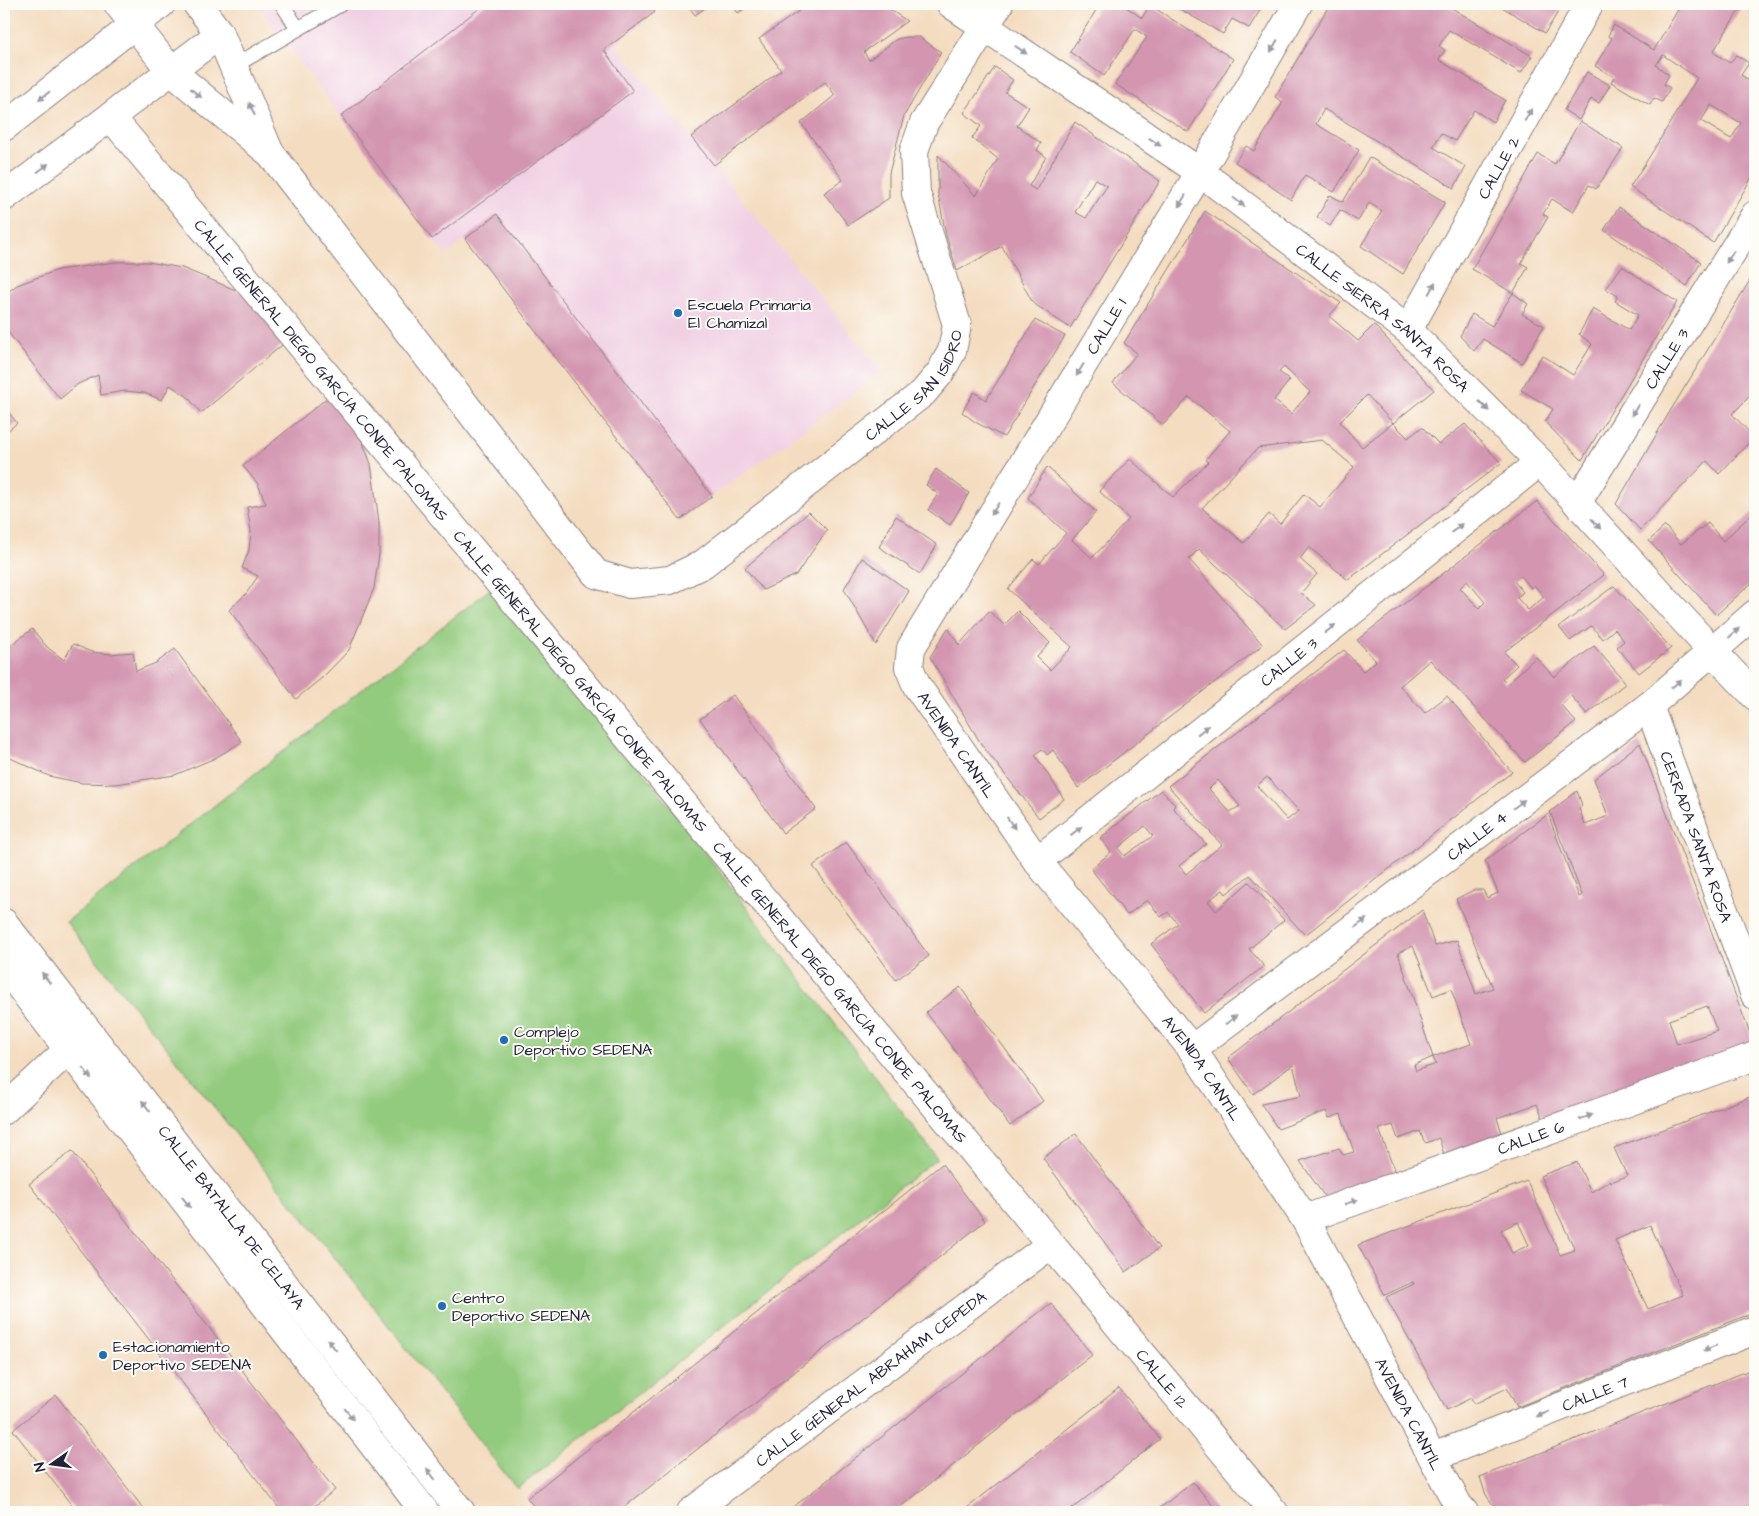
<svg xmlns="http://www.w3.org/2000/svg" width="1759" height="1516" viewBox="0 0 1759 1516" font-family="'Architects Daughter',sans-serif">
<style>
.built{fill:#f1d0e4}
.green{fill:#93cb7e;stroke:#5a765c}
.building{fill:#d395b0;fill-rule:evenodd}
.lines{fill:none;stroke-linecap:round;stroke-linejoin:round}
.service-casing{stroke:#8b7f7e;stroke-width:16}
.minor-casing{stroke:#8b7f7e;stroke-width:30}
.service{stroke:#fff;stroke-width:14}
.minor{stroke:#fff;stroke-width:28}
.oneway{fill:#9c9ca7}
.poi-dot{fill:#1f6fb2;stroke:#fdfcf7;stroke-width:2}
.labels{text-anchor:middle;stroke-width:4;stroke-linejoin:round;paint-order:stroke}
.street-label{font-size:16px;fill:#22223b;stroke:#fdfcf7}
.poi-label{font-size:16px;fill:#22223b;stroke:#fdfcf7;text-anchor:start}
</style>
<rect width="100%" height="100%" fill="#fdfcf7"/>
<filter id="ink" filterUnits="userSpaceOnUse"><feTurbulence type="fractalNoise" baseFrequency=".02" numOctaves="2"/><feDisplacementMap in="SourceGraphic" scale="10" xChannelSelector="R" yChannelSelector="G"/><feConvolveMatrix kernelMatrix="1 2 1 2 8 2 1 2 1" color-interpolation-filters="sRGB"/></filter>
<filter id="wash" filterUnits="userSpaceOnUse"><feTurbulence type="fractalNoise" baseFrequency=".0096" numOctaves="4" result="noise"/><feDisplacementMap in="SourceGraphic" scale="20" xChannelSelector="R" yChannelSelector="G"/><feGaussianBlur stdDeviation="1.12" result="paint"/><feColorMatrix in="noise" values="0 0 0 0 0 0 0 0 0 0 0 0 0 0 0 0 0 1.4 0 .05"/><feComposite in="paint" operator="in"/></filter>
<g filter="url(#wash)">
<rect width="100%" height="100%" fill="#f4dcc0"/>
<path class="built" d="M257,4H649L655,12L614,43L882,372L680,520L465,239L446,255L432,239Z"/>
<path class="green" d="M499,582L937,1158L517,1489L342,1267L66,922Z"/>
<g id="blocks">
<g class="building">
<path d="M485,4H649L655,12L604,50L633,91L432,239L341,116Z"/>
<path d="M687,4H711L695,15Z"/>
<path d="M731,4H750L738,13Z"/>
<path d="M793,4H882L907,21L864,52L869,60L897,39L906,37H919L941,52L904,116L889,173V198L848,225L824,193L843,180L801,123L835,95L825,82L714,165L691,137L781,70L759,39L799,11Z"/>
<path d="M1100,4H1122L1142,18L1150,5L1233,59L1188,132L1115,84L1147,37L1135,29L1104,76L1070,52Z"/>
<path d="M1171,4H1264L1249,28L1232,19L1223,34Z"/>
<path d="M1330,4H1445L1532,56L1521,73L1449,30L1439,46L1445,50L1439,60L1505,100L1493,122L1474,110L1455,141L1441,133L1433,147L1466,167L1454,188L1324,109L1316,124L1359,150L1334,192L1305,175L1291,200L1235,162L1246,146L1254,151L1283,102L1275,97Z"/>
<path d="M1497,4H1563L1545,33Z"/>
<path d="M1672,4H1743L1713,52L1730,63L1736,55L1749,63L1741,75L1752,82L1755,77V172L1713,243L1630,187L1653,151L1697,78L1663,55L1656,65L1669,75L1664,84L1670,88L1662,102L1654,98L1650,105L1611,82L1614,77L1595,66L1612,38L1608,36L1614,25L1654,50L1679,8ZM1711,105L1741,123L1731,139L1701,121Z"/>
<path d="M995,67L1013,80L1005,92L1029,107L1017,126L1041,143L1037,150L1046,157L1029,186L1036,190L1075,122L1160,181L1070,328L1033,303L1002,246L957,271L946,235L938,194V155L976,196L998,159L972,138L981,126L964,113ZM1095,179L1107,186L1086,218L1075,212Z"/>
<path d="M1587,72L1610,85L1599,103L1591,99L1579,120L1564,110Z"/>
<path d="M1580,121L1623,148L1596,189L1589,185L1573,212L1552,199L1543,214L1548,217L1521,263L1528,267L1513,293L1472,269L1538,154L1555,164Z"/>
<path d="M1369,157L1445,202L1403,274L1361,246L1382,211L1369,203L1358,221L1340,210L1330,226L1317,217L1330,195L1343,202Z"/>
<path d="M1619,207L1701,262L1687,286L1604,230Z"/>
<path d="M1205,211L1341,303L1329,316L1358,341L1374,325L1434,390L1393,423L1408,438L1422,427L1439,444L1465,424L1501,463L1348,580L1309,547L1300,559L1317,574L1301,593L1316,605L1285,629L1199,549L1189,559L1263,645L1078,788L1053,750L1047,755L1042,749L1035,755L1064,799L1039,818L981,744L930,657L948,628L959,645L989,611L1004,625L1018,611L1050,643L1037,657L1050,670L1072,647L1008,589L1033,559L1039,564L1066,533L1028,498L1047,467L1096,512L1072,540L1092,558L1129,519L1099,491L1130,459L1173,497L1208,462L1205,460L1230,431L1189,397L1163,425L1113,383L1137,353L1124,343ZM1284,367L1310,392L1291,414L1274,400L1290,380L1279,372ZM1367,395L1393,423L1362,447L1340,422ZM1322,440L1354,467L1320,507L1304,494L1280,524L1269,514L1244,543L1202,508L1258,448Z"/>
<path d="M497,214L712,496L680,520L465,239Z"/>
<path d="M116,262H148L182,268L243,293L287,341L201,413L188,397L170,385L162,400L144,393L125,391L101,395L98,375L78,384L60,399L4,327V295L17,285L58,270Z"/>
<path d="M1622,266L1677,302L1582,460L1545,422L1553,409L1521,390L1542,355L1573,375L1592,344L1579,334L1593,309L1629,330L1638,315L1615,301L1618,296L1606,289Z"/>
<path d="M1755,272V363L1754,364L1755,366V391L1732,414L1754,437L1719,474L1707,461L1640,530L1616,504L1666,418Z"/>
<path d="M1513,293L1528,304L1522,314L1544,326L1522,363L1483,339L1474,351L1460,336L1472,314L1492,326Z"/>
<path d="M1035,320L1065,336L1004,437L975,422L962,412L974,392L986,400Z"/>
<path d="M333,393L355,422L371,464L379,522V554L374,588L349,650L323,677L296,699L229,610L246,594L258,576L242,568L249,550L251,531L247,507L266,504L258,484L243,466Z"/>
<path d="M4,406L17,423L4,434Z"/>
<path d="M936,469L969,493L950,525L928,510L938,494L926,485Z"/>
<path d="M1537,501L1604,575L1504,652L1517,665L1502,679L1507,684L1536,657L1554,677L1594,646L1626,683L1587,714L1571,696L1561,705L1576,722L1525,762L1430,660L1400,686L1425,713L1447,696L1512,772L1305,935L1250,875L1226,894L1223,890L1208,901L1216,911L1249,882L1284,920L1249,949L1264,966L1204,1013L1151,944L1178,924L1168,912L1161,917L1147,900L1127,915L1091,869L1111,852L1100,838L1161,790L1175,805L1173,808L1206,844L1179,866L1186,874L1222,845L1168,786L1344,650L1363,671L1376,661L1357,640ZM1521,576L1531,588L1534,585L1544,597L1528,610L1517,598L1523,592L1514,581ZM1467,581L1485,602L1479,608L1460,588ZM1267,777L1299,811L1287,820L1257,786ZM1218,780L1240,806L1230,812L1209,789ZM1145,826L1153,836L1124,856L1118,848Z"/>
<path d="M1755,511V580L1716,615L1649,541L1665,526L1681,544L1708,523L1723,541Z"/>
<path d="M809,512L827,530L796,575L763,590L745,568Z"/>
<path d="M896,516L937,545L920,574L879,547Z"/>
<path d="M862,558L909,591L876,645L844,589Z"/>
<path d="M1614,586L1671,648L1639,673L1617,647L1624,641L1615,629L1603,639L1591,626L1570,641L1559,627Z"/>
<path d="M32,629L47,647L64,660L73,644L91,652L110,654L133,652L136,671L156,663L175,649L242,742L215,758L175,775L115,784L82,783L49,776L4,755V650Z"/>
<path d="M733,695L816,809L783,833L700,719Z"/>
<path d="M1640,743L1754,1044L1544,1121L1537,1104L1497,1118L1503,1136L1445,1158L1439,1138L1426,1143L1424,1141L1420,1131L1398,1139L1393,1125L1379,1129L1396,1175L1327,1200L1300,1161L1339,1148L1343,1155L1354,1152L1341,1114L1329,1118L1326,1111L1278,1129L1261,1104L1301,1096L1293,1065L1253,1094L1228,1058L1422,910L1435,946L1457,940L1476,994L1493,988L1456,899L1474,890H1483L1487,898L1498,893L1485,861L1548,814L1579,897L1582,895L1550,812L1577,791L1582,805L1579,808L1585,825L1608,816L1594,779ZM1413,946L1433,996L1451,989L1471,1044L1433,1057L1436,1064L1416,1071L1414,1065L1433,1057L1398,953ZM1707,1006L1717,1031L1677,1044L1669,1020Z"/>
<path d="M846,842L929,956L896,980L813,866Z"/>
<path d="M1755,914V929L1750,916Z"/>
<path d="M960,987L1043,1101L1010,1126L926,1012Z"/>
<path d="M1755,1095V1312L1517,1407L1507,1388L1474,1404L1471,1398L1447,1410L1386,1297L1414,1284L1413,1282L1385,1295L1358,1245L1527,1181L1560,1255L1575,1250L1540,1176L1577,1162L1591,1192L1611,1180V1182L1627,1176L1614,1148ZM1518,1222L1529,1245L1512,1253L1501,1230ZM1650,1225L1683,1295L1648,1309L1615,1240Z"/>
<path d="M1076,1134L1159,1248L1126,1272L1043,1158Z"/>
<path d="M72,1151L335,1490L307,1512H282L29,1184Z"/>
<path d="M942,1164L985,1221L618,1512H538L527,1498Z"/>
<path d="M1051,1303L1092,1355L894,1512H787Z"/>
<path d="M1755,1368V1512H1498L1486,1495L1480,1477Z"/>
<path d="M1119,1388L1160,1439L1068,1512H962Z"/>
<path d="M56,1395L146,1512H77L13,1430Z"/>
<path d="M1193,1482L1218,1512H1155Z"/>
</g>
</g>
</g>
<g filter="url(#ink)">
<use href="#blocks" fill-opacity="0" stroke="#8b7f7e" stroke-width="1"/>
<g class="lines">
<g class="service-casing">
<g id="service">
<path d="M282,4L298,29"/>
<path d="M234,66L341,4"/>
</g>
</g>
<g class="minor-casing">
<g id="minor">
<path id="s1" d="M118,4L171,71L271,154L596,574L630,584L670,580L703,564L923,393L940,373L952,351L957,325L916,193L914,151L924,123L999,4"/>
<path d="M197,4L220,34L269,151"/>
<path id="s2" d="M951,4L1200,172L1408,330L1540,462L1713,652L1755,696"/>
<path id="s3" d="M1298,4L1200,172L911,648L909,667L917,686L1037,861L1192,1049L1305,1219L1458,1505L1464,1512"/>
<path id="s4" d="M111,117L1274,1512"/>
<path d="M4,127L161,4"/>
<path d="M4,197L220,34"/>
<path id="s5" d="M1408,330L1589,4"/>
<path id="s6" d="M1577,503L1755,215"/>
<path id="s7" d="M1649,706L1755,995"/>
<path id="s8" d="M1037,861L1540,462"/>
<path id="s9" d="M4,923L461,1512"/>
<path d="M4,966L425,1512"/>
<path id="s10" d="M1192,1049L1649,706L1755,614"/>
<path d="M4,1110L69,1049"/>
<path id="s11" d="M1305,1219L1755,1056"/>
<path id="s12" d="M1433,1457L1755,1330"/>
<path id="s13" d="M691,1512L1050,1245"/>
</g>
</g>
<use href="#service" class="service"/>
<use href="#minor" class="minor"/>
</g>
<defs><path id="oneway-solid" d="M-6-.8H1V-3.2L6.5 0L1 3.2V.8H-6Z" transform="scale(1.25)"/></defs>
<g class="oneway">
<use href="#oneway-solid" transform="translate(1274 46) rotate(120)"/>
<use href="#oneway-solid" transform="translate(1021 50) rotate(34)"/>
<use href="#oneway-solid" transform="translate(196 93) rotate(40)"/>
<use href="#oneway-solid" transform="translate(44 96) rotate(142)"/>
<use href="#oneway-solid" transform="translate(252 109) rotate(-113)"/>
<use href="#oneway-solid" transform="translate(1528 115) rotate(-61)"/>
<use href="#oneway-solid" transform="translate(1155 142) rotate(34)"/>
<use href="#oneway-solid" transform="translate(43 168) rotate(-37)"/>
<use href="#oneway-solid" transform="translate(1182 201) rotate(121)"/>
<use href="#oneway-solid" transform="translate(1239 202) rotate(37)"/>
<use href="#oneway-solid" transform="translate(1730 257) rotate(122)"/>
<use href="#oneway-solid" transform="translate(1432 288) rotate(-61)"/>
<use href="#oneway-solid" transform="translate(1080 370) rotate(121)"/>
<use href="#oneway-solid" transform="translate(1484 406) rotate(45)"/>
<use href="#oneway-solid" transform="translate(1635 410) rotate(122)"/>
<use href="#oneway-solid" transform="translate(995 509) rotate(121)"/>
<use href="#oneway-solid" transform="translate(1596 524) rotate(48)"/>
<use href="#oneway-solid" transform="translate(1457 528) rotate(-38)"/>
<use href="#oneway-solid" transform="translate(1330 629) rotate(-38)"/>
<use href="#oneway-solid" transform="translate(1734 633) rotate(-42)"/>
<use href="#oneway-solid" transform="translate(1676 684) rotate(-40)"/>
<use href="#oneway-solid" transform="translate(1203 730) rotate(-38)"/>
<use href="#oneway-solid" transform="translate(1519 804) rotate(-37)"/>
<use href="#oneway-solid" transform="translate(1011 823) rotate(55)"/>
<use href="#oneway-solid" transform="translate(1076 831) rotate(-38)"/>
<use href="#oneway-solid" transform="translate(1361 923) rotate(-37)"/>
<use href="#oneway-solid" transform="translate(46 978) rotate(-128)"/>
<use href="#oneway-solid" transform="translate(1231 1020) rotate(-37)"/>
<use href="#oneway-solid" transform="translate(87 1073) rotate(52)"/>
<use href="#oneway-solid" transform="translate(146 1106) rotate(-128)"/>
<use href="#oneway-solid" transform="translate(1586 1117) rotate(-20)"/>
<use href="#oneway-solid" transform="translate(186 1202) rotate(52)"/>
<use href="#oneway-solid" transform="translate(1351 1202) rotate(-20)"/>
<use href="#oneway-solid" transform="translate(332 1345) rotate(-128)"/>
<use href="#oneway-solid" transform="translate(1710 1348) rotate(158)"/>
<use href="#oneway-solid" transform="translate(349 1414) rotate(52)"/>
<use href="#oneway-solid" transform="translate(1543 1414) rotate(158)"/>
<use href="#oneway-solid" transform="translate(431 1474) rotate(-128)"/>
</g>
</g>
<g class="poi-dot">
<circle cx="678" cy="313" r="5"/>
<circle cx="504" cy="1040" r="5"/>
<circle cx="442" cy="1306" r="5"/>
<circle cx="103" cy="1355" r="5"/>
</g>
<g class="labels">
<g class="street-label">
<text dy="6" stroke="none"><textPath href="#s5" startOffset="186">CALLE 2</textPath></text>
<text dy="6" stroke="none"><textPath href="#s2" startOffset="534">CALLE SIERRA SANTA ROSA</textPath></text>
<text transform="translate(1106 326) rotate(-59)" y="6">CALLE 1</text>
<text dy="6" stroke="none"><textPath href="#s6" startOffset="170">CALLE 3</textPath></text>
<text dy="6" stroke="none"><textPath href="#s4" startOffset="329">CALLE GENERAL DIEGO GARCÍA CONDE PALOMAS</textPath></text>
<text dy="6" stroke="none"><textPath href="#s1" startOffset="1138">CALLE SAN ISIDRO</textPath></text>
<text dy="6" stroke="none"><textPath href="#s8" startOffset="321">CALLE 3</textPath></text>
<text dy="6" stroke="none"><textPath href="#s4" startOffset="734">CALLE GENERAL DIEGO GARCÍA CONDE PALOMAS</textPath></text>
<text dy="6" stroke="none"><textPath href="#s3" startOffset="862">AVENIDA CANTÍL</textPath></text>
<text dy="6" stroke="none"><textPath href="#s10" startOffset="356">CALLE 4</textPath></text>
<text dy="6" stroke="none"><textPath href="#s7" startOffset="139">CERRADA SANTA ROSA</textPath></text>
<text dy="6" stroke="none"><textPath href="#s4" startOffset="1139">CALLE GENERAL DIEGO GARCÍA CONDE PALOMAS</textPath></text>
<text dy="6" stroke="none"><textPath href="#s3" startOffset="1268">AVENIDA CANTÍL</textPath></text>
<text dy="6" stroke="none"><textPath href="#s11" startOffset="240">CALLE 6</textPath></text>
<text dy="6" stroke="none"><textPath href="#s9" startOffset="372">CALLE BATALLA DE CELAYA</textPath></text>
<text dy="6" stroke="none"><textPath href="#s13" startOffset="224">CALLE GENERAL ABRAHAM CEPEDA</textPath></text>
<text dy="6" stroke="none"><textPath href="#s4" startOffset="1642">CALLE 12</textPath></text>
<text dy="6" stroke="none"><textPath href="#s12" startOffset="174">CALLE 7</textPath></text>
<text dy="6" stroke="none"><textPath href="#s3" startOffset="1672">AVENIDA CANTÍL</textPath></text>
</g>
<g class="poi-label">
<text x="688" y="310">Escuela Primaria<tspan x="688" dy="18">El Chamizal</tspan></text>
<text x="514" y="1037">Complejo<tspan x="514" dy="18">Deportivo SEDENA</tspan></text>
<text x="452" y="1303">Centro<tspan x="452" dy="18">Deportivo SEDENA</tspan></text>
<text x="113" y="1352">Estacionamiento<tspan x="113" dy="18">Deportivo SEDENA</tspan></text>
</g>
</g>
<rect width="1759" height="1516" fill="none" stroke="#fdfcf7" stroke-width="20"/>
<g transform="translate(52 1464) rotate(256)" stroke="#fdfcf7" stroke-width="4" paint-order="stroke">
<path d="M0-4L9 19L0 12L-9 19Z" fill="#22223b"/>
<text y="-8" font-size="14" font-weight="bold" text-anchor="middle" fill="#22223b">N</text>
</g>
</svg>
